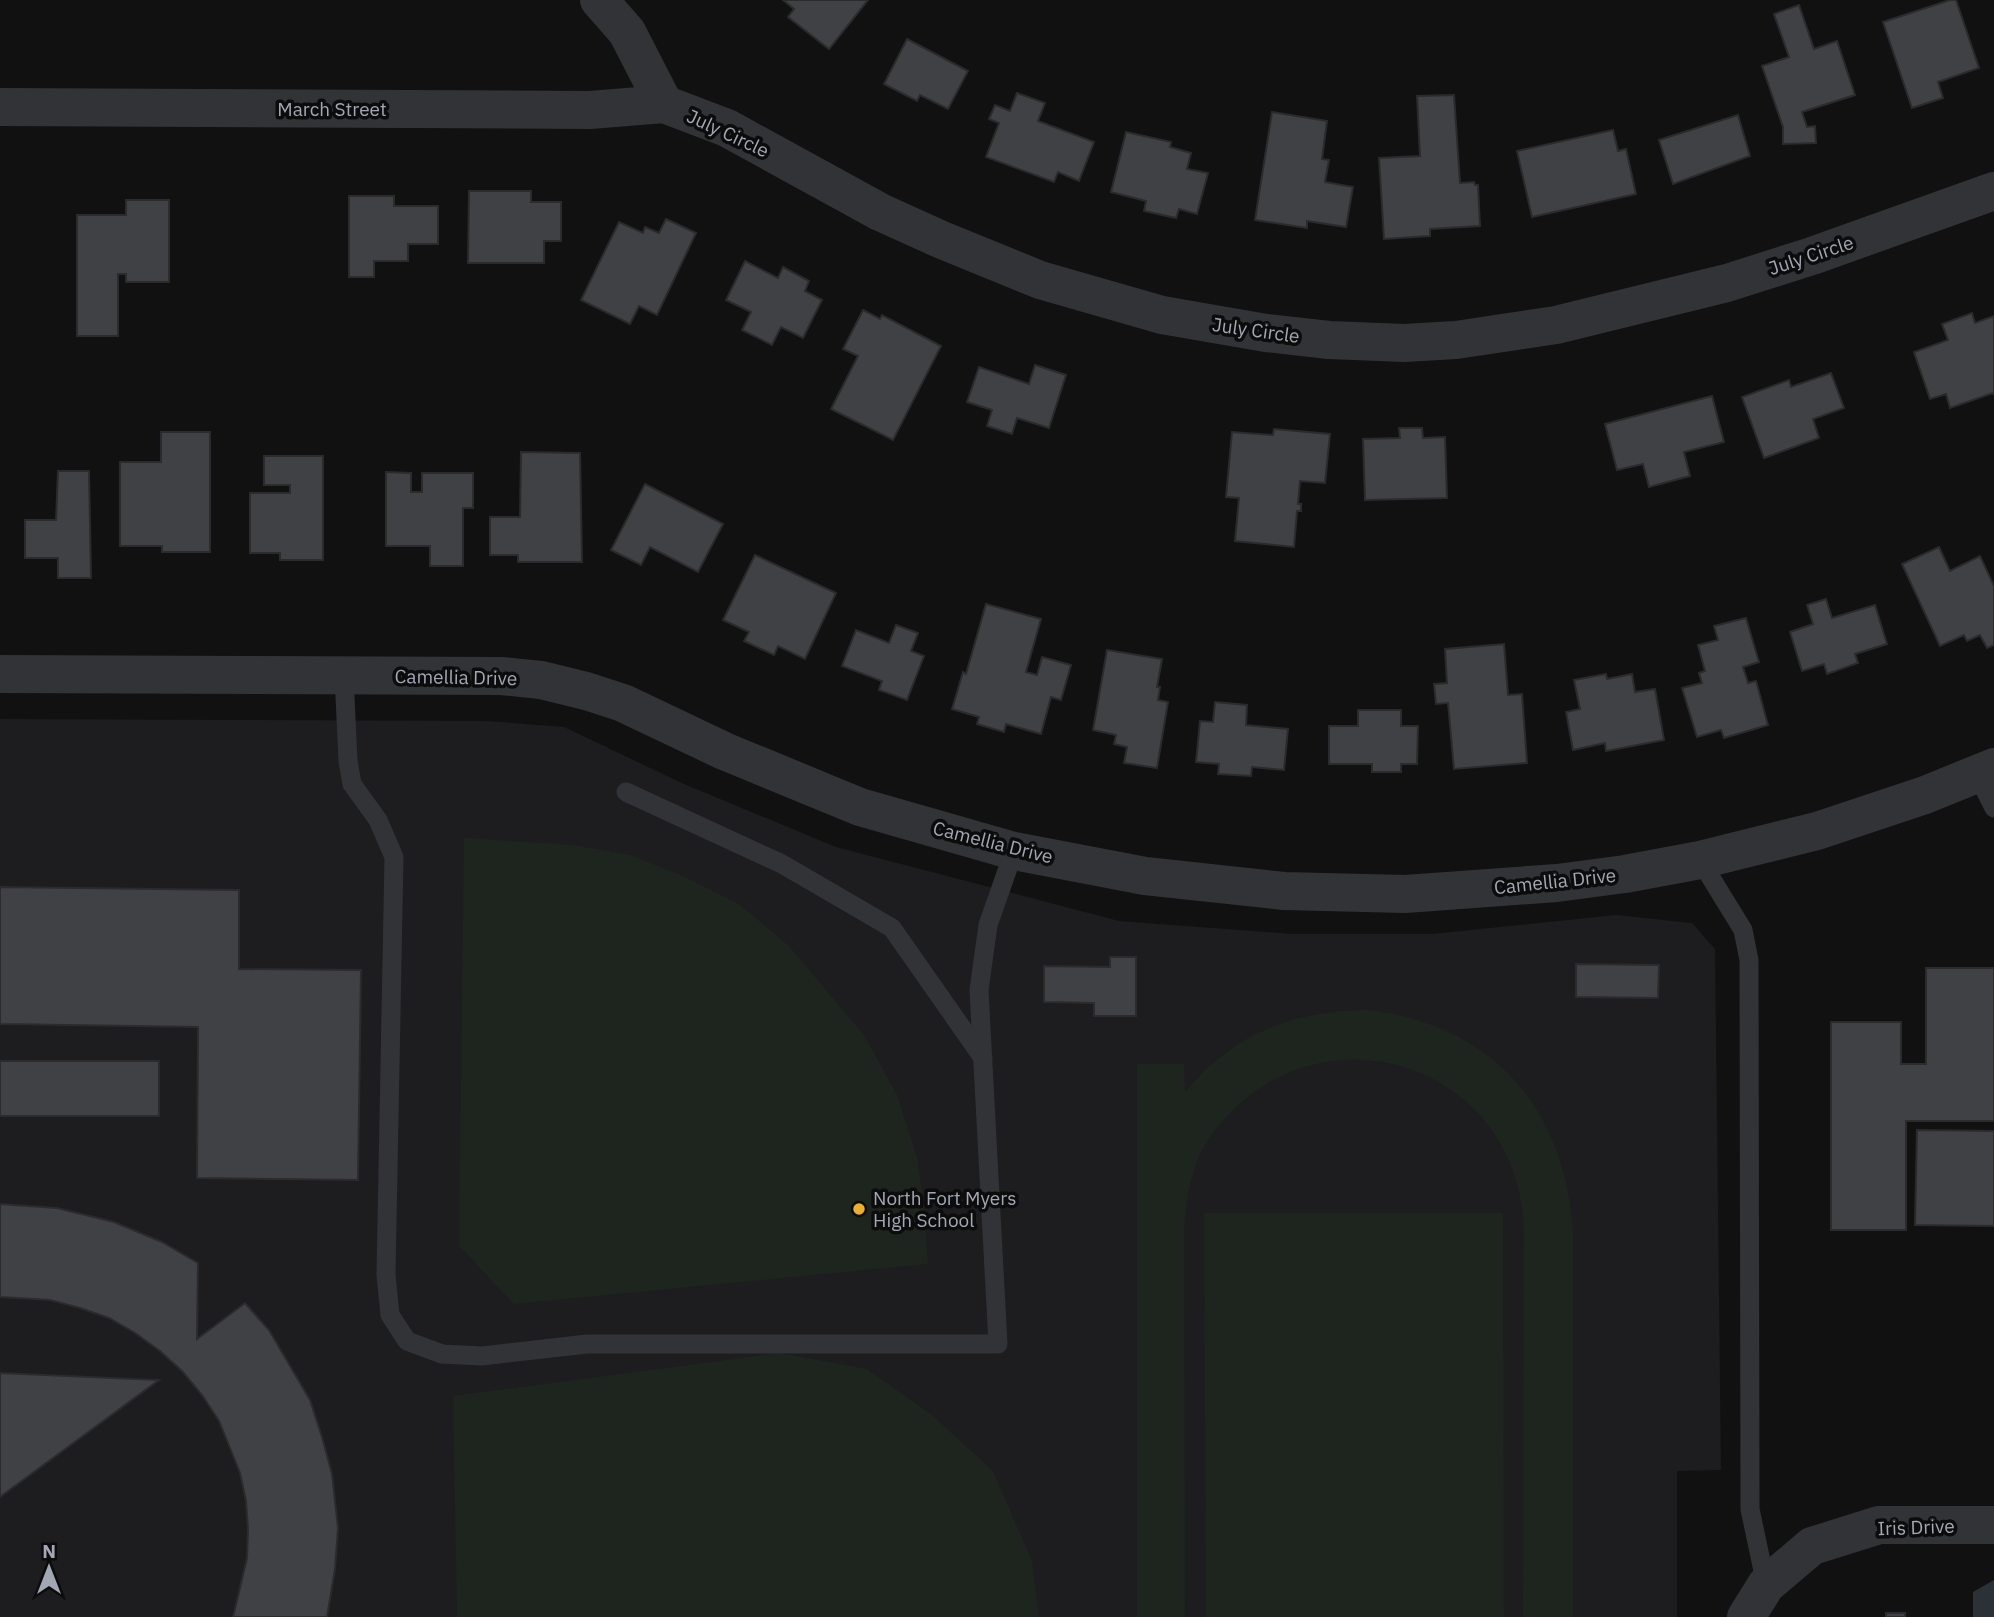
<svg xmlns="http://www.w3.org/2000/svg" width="1994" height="1617" viewBox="0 0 1994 1617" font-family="'IBM Plex Sans',sans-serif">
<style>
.built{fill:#1d1d1f}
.green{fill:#1d251e}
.water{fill:#2a3137}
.building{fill:#404145;stroke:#2b2b2e;stroke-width:2}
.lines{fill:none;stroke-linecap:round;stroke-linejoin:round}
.service{stroke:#323337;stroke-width:19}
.minor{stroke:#323337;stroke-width:38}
.poi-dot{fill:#ecae2f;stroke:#0c0c0d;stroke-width:2.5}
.labels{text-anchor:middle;stroke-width:7;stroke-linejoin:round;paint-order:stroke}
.street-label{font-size:19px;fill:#a2a7b3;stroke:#0c0c0d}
.poi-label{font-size:19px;fill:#a2a7b3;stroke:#0c0c0d;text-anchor:start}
</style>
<rect width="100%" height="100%" fill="#111112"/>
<path class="built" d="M0,719L487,721L564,727L684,784L836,847L1119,921L1292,934H1433L1616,915L1692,923L1715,949L1721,1470L1677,1471V1617H0Z"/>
<g class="green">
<path d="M464,838L573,845L630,855L683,876L739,904L789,946L864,1035L897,1095L917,1157L924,1207L928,1264L514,1304L459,1246Z"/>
<path d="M1370,1010C1495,1026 1567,1111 1573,1235V1617H1523L1524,1229C1518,1057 1308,998 1210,1137C1192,1162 1186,1199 1184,1229L1185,1617H1137V1064H1184L1185,1092C1233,1033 1295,1010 1370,1010Z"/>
<path d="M1204,1213H1503L1504,1617H1206Z"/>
<path d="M779,1353L867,1369L932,1415L993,1471L1032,1561L1039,1617H457L453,1396Z"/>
</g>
<path class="water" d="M1994,1580V1617H1973V1592Z"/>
<g class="building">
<path d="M783,0H868L829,49L788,17L794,9Z"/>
<path d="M1950,0H1956L1979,68L1938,82L1943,98L1912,108L1883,22Z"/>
<path d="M1799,5L1814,49L1837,41L1855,95L1802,112L1807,127L1815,126L1816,143L1783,144V127L1762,66L1789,57L1774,14Z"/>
<path d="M907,39L968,71L948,109L920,95L917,101L884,84Z"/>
<path d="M1017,93L1045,103L1038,121L1094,142L1079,181L1058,172L1054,182L986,157L999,123L989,119L995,105L1010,111Z"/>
<path d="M1454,95L1460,183L1474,182L1475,185H1478L1480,226L1430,229V236L1384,239L1379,158L1420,156L1417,96Z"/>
<path d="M1272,112L1327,121L1322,159L1329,160L1325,182L1353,187L1346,227L1307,221V228L1255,220Z"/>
<path d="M1738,115L1750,156L1673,184L1659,140Z"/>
<path d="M1613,130L1618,151L1626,149L1636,194L1532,217L1517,151Z"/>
<path d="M1126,132L1171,142L1170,147L1191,153L1187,169L1208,173L1197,214L1179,209L1176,218L1144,211L1146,201L1111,192Z"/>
<path d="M469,191H531V202H561V241H544V263H468Z"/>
<path d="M349,196H394V206H438V244H408V261H374V277H349Z"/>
<path d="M126,200H169V282H126V274H118V336H77V215H126Z"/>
<path d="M666,219L696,233L657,315L639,306L630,324L581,300L619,222L643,233L645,227L659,233Z"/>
<path d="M745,261L778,278L783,267L809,281L805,291L822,300L803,338L781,327L772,345L742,330L751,312L726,300Z"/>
<path d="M863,310L880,319L882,315L941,346L893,440L831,409L858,356L843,349Z"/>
<path d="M1972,313L1975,323L1994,316V395L1993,393L1950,408L1946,394L1930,399L1914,352L1948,340L1942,324Z"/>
<path d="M1035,365L1066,375L1049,428L1017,418L1012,434L987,426L992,410L967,402L979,367L1029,384Z"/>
<path d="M1831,373L1844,408L1813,419L1819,438L1764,458L1742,397L1789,380L1791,387Z"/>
<path d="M1712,396L1724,442L1684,452L1690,476L1649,487L1643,464L1617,470L1605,424Z"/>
<path d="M1399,428H1422L1423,438L1445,437L1447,498L1365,500L1363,439L1400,438Z"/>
<path d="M1274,429L1330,434L1325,483L1300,481L1298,504H1301V511H1297L1294,547L1235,541L1239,498L1226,497L1232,432L1273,435Z"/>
<path d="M161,432H210V552H162V546H120V462H161Z"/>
<path d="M521,452L580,453L582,562H518V555H490V517H520Z"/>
<path d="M264,456H323V560H280V553H250V493H290V485H264Z"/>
<path d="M58,471H89L91,578H58V558H25V520H56Z"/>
<path d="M386,472L411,473V492H422V473H473V508H463V566H430V546H386Z"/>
<path d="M645,484L723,524L698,572L650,547L641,565L611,550Z"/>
<path d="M1939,547L1950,571L1980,556L1994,586V645L1987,648L1980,635L1967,641L1964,635L1940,646L1902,564Z"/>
<path d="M755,555L836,593L805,659L778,646L774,655L744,641L749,632L723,620Z"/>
<path d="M1826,599L1832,618L1875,605L1887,644L1855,654L1858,663L1827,674L1824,664L1802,671L1790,632L1813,624L1807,605Z"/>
<path d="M986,604L1041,619L1026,672L1037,675L1042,657L1071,665L1061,700L1051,697L1041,734L1006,724L1004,732L977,724L979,717L952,709L963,672L966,674Z"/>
<path d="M1746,618L1759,662L1743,667L1748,683L1756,681L1768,725L1724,738L1721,730L1697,737L1682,688L1702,683L1699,673L1705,671L1698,645L1718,640L1714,626Z"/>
<path d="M896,625L918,633L911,651L924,656L907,700L879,690L882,681L842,666L856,630L889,643Z"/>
<path d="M1504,644L1508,695L1522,694L1527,763L1454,769L1448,703L1436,704L1434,684L1447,683L1445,649Z"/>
<path d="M1107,650L1162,659L1157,687H1160L1158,700L1168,702L1157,768L1124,763L1127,747L1114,744L1116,735L1093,730Z"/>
<path d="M1606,674L1607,679L1632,674L1635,692L1655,689L1664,740L1606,751L1605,743L1573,750L1566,712L1580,709L1574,680Z"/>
<path d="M1215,702L1247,705L1246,725L1288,729L1284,770L1252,767L1251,776L1218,774L1219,764L1196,762L1200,721L1213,722Z"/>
<path d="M1358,710H1401V726H1418L1417,764H1401V772H1372V764H1329V726H1358Z"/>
<path d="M0,887L239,890V969L361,970L358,1180L197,1178L198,1027L0,1024Z"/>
<path d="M1110,957H1136V1016H1094V1003L1044,1002V966L1110,967Z"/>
<path d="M1576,964L1659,965L1658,998L1576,997Z"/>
<path d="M1926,968H1994V1121H1906V1230H1831V1022H1901V1064H1926Z"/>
<rect x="0" y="1061" width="159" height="55"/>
<path d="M1917,1130L1994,1131V1226L1915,1225Z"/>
<path d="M0,1204L57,1208L114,1222L162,1242L198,1263L197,1339L245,1303L269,1330L310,1400L322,1437L332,1474L338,1528L335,1569L327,1617H233L247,1558L248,1529L246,1501L240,1473L219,1421L202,1395L183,1372L160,1351L135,1333L109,1318L80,1308L50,1300L0,1297Z"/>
<path d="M0,1373L159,1380L0,1497Z"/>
<rect x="1886" y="1613" width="19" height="4"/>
</g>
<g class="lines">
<g class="service">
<path d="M344,675L348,761L352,784L378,820L394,857L386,1275L390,1315L407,1341L442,1354L482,1356L587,1344H998L979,990L988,925L1014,851"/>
<path d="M1977,774L1994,808"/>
<path d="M626,792L782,864L892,928L983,1058"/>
<path d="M1700,860L1743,930L1749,960L1750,1509L1766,1585"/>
</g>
<g class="minor">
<path d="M599,0L627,32L664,104L727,128L880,212L942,240L1040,280L1162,315L1266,333L1329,340L1404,343L1456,340L1556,325L1727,283L1812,256L1994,191"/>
<path d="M0,107L590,110L664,104"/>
<path d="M0,674L501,676L541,680L586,691L623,703L724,751L860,807L1014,851L1145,876L1284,891L1405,894L1557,883L1625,874L1700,860L1817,831L1925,795L1994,767"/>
<path d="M1746,1617L1766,1585L1812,1546L1879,1525H1994"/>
</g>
</g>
<circle class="poi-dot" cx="859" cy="1209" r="7"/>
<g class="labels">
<g class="street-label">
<text x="332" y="116">March Street</text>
<text transform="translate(728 133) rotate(25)" y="7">July Circle</text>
<text transform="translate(1811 255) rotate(-18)" y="7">July Circle</text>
<text transform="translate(1256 330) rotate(8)" y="7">July Circle</text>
<text transform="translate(456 677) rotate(1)" y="7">Camellia Drive</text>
<text transform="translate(993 842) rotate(14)" y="7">Camellia Drive</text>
<text transform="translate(1555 881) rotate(-6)" y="7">Camellia Drive</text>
<text transform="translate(1916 1527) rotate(-2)" y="7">Iris Drive</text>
</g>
<g class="poi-label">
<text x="873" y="1205">North Fort Myers<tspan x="873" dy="22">High School</tspan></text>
</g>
</g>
<g transform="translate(49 1568)" stroke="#0c0c0d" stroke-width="5" paint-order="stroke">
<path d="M0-5L12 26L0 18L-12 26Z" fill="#a2a7b3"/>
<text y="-10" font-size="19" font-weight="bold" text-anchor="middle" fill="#a2a7b3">N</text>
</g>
</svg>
